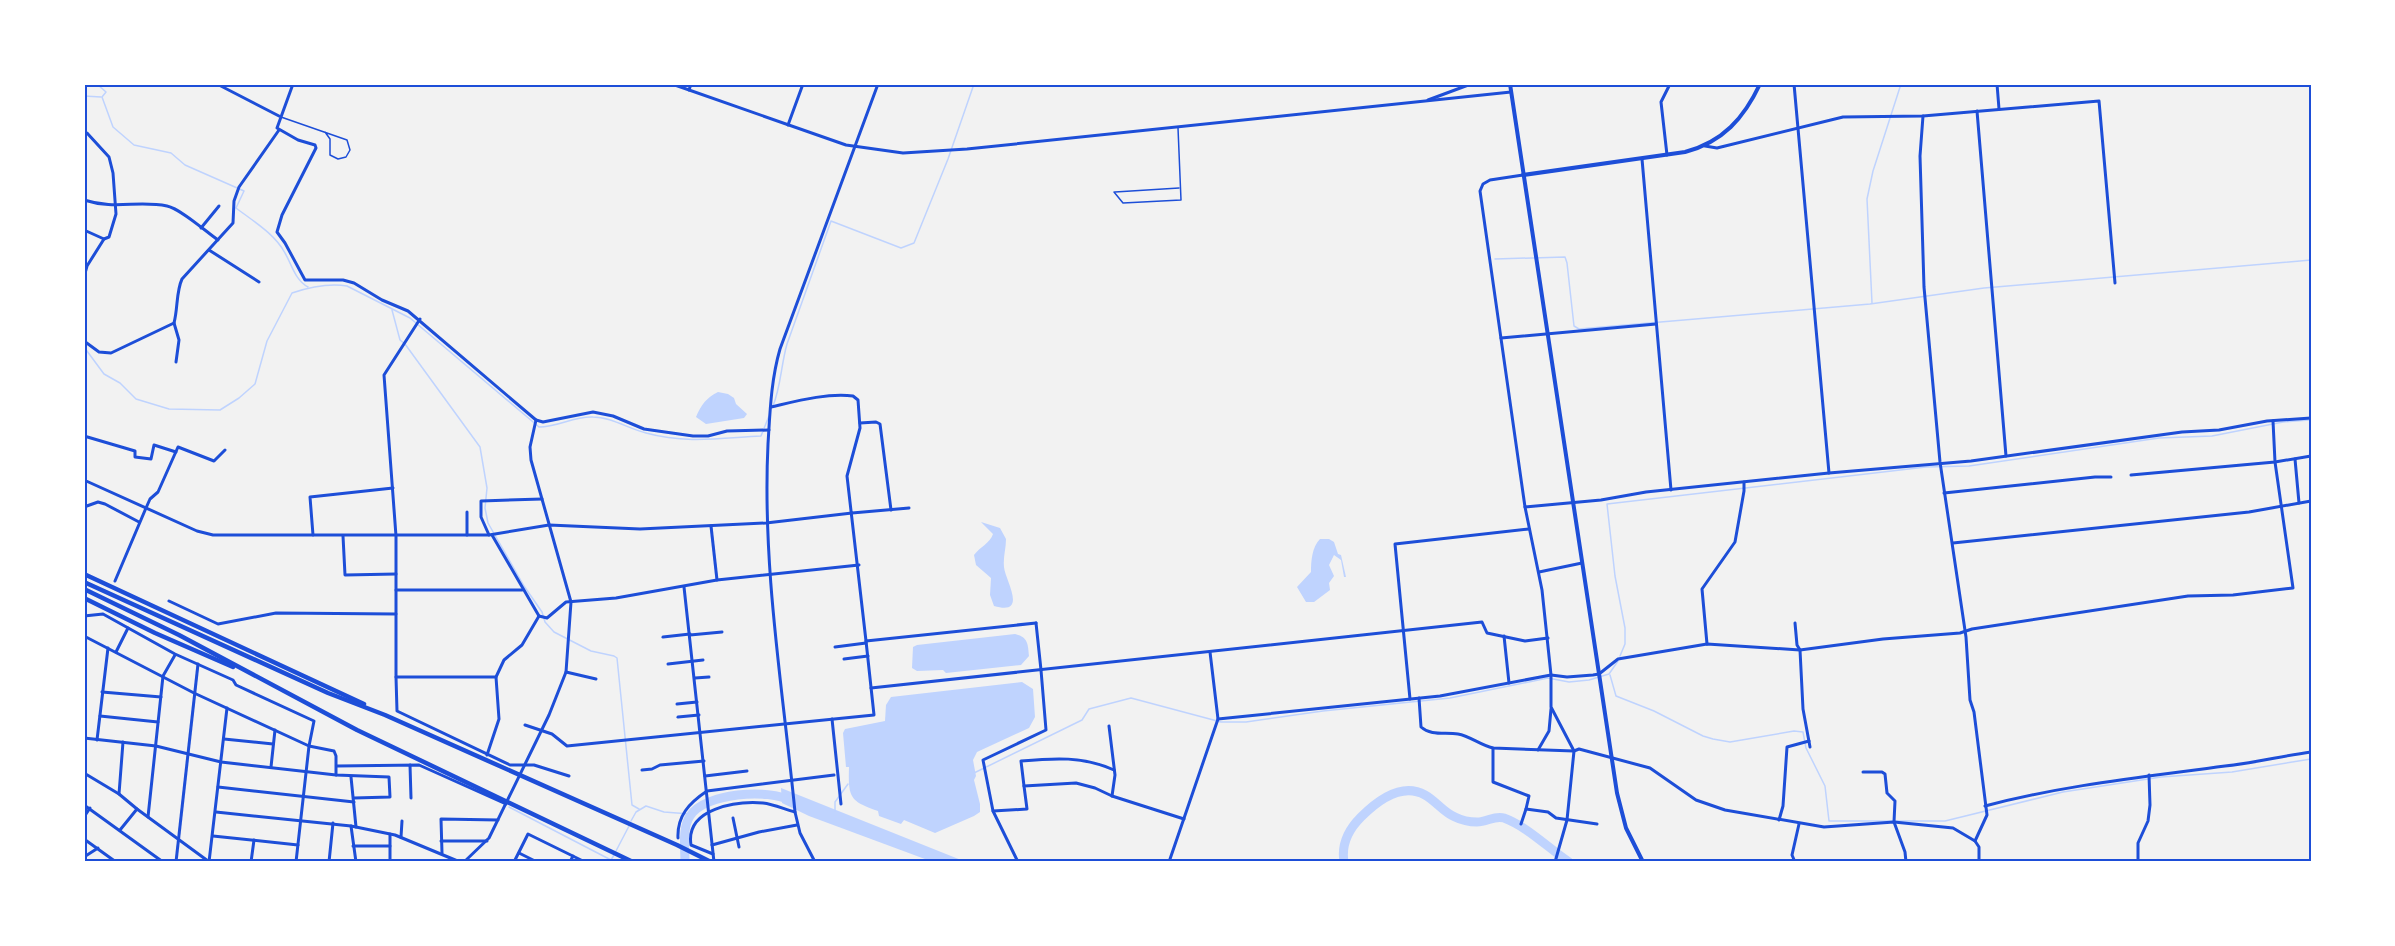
<svg xmlns="http://www.w3.org/2000/svg" width="2395" height="946" viewBox="0 0 2395 946" font-family="'Source Sans 3',sans-serif">
<style>
.water{fill:#bfd3fe}
.lines{fill:none;stroke-linecap:round;stroke-linejoin:round}
.stream{stroke:#bfd3fe;stroke-width:1.5}
.river{stroke:#bfd3fe;stroke-width:9}
.service{stroke:#1d4ed8;stroke-width:1.5}
.minor{stroke:#1d4ed8;stroke-width:3}
.tertiary{stroke:#1d4ed8;stroke-width:3}
.secondary{stroke:#1d4ed8;stroke-width:4}
.trunk{stroke:#1d4ed8;stroke-width:4.5}
.neatline{fill:none;stroke:#1d4ed8;stroke-width:2}
</style>
<rect width="100%" height="100%" fill="#f2f2f2"/>
<g class="water">
<path d="M718,392L728,394L734,398L736,404L747,414L744,418L706,424L696,417C701,405 706,398 718,392Z"/>
<path d="M981,522L1000,528L1006,539C1006,549 1003,557 1004,567C1005,580 1029,616 994,606L990,595L991,578L976,565L974,555C980,547 990,543 993,534Z"/>
<path d="M1320,539H1329L1334,542L1338,554L1341,555L1346,577H1344L1341,560L1334,555L1329,565L1334,576L1329,583L1330,590L1314,602H1306L1297,587L1311,572C1311,561 1312,547 1320,539Z"/>
<path d="M1015,634C1028,637 1028,644 1029,656L1021,665L946,673L943,670L917,671L912,668L913,647L917,645Z"/>
<path d="M1022,682L1033,689L1035,717L1029,728L977,752L973,760L976,776L974,780L980,804V812L974,816L935,833L904,820L901,824L879,816L878,811C850,801 848,798 849,767H846L843,733L845,729L885,721L886,705L891,697Z"/>
<path d="M781,788L966,862H933L809,816L782,803Z"/>
</g>
<g class="lines">
<g class="stream">
<path d="M97,84L106,92L102,97L113,127L134,145L171,153L185,165L244,191L236,208C253,221 275,234 285,253C292,265 295,280 308,287"/>
<path d="M84,96L101,97"/>
<path d="M1495,259L1565,257L1567,263L1574,326L1579,329L1870,304L1984,288L2311,260"/>
<path d="M1872,303L1867,199L1873,171L1901,84"/>
<path d="M392,310L400,340L405,344L480,447L487,488L485,508L488,523L524,586L542,612L545,622L554,632L591,651L614,656L617,658L632,805L639,809"/>
<path d="M84,347L104,374L120,383L136,399L169,409L220,410L239,398L255,384L267,341L292,293C310,287 328,283 347,286L410,318L539,427C558,427 574,416 593,417C611,417 629,429 646,433C686,444 721,438 761,436L769,416"/>
<path d="M773,406C781,386 781,365 787,344L831,221L901,248L914,243L948,159L974,84"/>
<path d="M1620,656L1625,644V628L1615,576L1607,504L1926,467L1969,466L2159,438L2212,436L2283,422L2309,420"/>
<path d="M1610,675L1616,696L1654,711L1703,736L1713,739L1730,742L1794,731L1803,732L1806,748L1825,786L1829,821H1945L2063,792L2161,777L2232,772L2311,759"/>
<path d="M974,773L1082,720L1089,709L1131,698L1221,722H1246L1323,711L1450,698L1548,678L1569,682L1589,680L1609,674L1618,661"/>
<path d="M509,807L611,860L614,855"/>
<path d="M835,811V802L848,784"/>
<path d="M631,821L636,812L646,806L664,812L690,814"/>
<path d="M616,851L629,826"/>
</g>
<g class="river">
<path d="M685,862C685,848 682,828 690,816C704,793 769,788 791,801"/>
<path d="M1344,862C1341,844 1348,830 1361,817C1377,801 1402,782 1425,795C1436,801 1444,813 1455,817C1461,820 1470,822 1477,822C1487,822 1495,815 1504,818C1528,827 1548,848 1569,862"/>
</g>
<g class="service">
<path d="M281,117L347,140L350,150L346,157L338,159L330,155V139L325,132"/>
<path d="M1114,192L1123,203L1181,200L1178,128"/>
<path d="M1115,192L1179,188"/>
</g>
<g class="minor">
<path d="M1794,84L1829,473"/>
<path d="M1997,84L1999,109"/>
<path d="M689,90L691,84"/>
<path d="M1428,100L1471,84"/>
<path d="M1977,111L2006,456"/>
<path d="M1923,116L1920,156L1924,287L1940,462L1966,637L1970,700L1974,712L1987,815L1975,841"/>
<path d="M788,125L803,84"/>
<path d="M84,133H87L109,157L113,173L116,214L109,237L104,239L87,266L84,277"/>
<path d="M1705,146L1717,148L1843,117L1923,116L2099,101L2115,283"/>
<path d="M1667,155L1661,102L1670,84"/>
<path d="M1642,159L1671,490"/>
<path d="M84,200C115,210 138,200 167,206C181,209 205,231 218,240"/>
<path d="M201,228L219,206"/>
<path d="M84,230L104,239"/>
<path d="M209,250L259,282"/>
<path d="M420,319L384,375L396,536V677H496"/>
<path d="M174,323L179,340L176,362"/>
<path d="M1501,338L1656,324"/>
<path d="M84,341L99,352L111,353L174,323C178,308 176,292 182,279L233,223L234,201L239,187L279,130"/>
<path d="M771,407C797,401 826,393 853,396L858,400L860,428L847,476L866,641L1036,623"/>
<path d="M860,423L876,422L880,424L891,510"/>
<path d="M84,436L135,451V457L151,459L154,445L176,452"/>
<path d="M2295,459L2299,503"/>
<path d="M2131,475L2275,462L2311,456"/>
<path d="M84,480L197,531L213,535H489L549,525L640,529L766,523L852,513"/>
<path d="M1944,493L2095,477H2111"/>
<path d="M84,507L98,502L105,504L139,522"/>
<path d="M1525,507L1542,590L1551,675V707L1574,751L1567,820L1555,862"/>
<path d="M467,512V535"/>
<path d="M711,526L717,580"/>
<path d="M313,535L310,497L393,488"/>
<path d="M489,535L481,517V501L542,499"/>
<path d="M492,535L539,616L547,618L566,602L616,598L717,580L859,565"/>
<path d="M343,536L345,575L396,574"/>
<path d="M1953,543L2249,512L2311,501"/>
<path d="M1539,572L1582,563"/>
<path d="M115,581L146,508L150,499L158,492L178,447L214,461L225,450"/>
<path d="M684,587L714,862"/>
<path d="M396,590H522"/>
<path d="M169,601L218,624L276,613L396,614"/>
<path d="M84,616L103,614L175,654L233,680L236,685L314,721L309,746L296,862"/>
<path d="M1795,623L1797,645L1800,650L1803,709L1810,747"/>
<path d="M690,635L722,632"/>
<path d="M84,636L194,693L309,746L334,751L336,756V775L389,777L390,797L354,798"/>
<path d="M1504,636L1509,683"/>
<path d="M663,637L690,634"/>
<path d="M1707,644L1702,589L1735,542L1744,491V482"/>
<path d="M835,647L866,643"/>
<path d="M116,652L128,628"/>
<path d="M844,659L868,656"/>
<path d="M668,664L703,660"/>
<path d="M566,672L596,679"/>
<path d="M1551,675L1567,677L1593,675L1599,674L1618,659L1707,644L1800,650L1883,639L1960,633L1972,629L2188,596L2233,595L2293,588L2275,462L2273,421"/>
<path d="M396,677L397,711L510,765H534L569,776"/>
<path d="M695,678L709,677"/>
<path d="M871,688L1482,622L1487,633L1525,641L1548,638"/>
<path d="M102,692L161,697"/>
<path d="M1419,698L1421,727C1431,736 1445,732 1458,734C1470,736 1480,745 1493,748L1574,751L1579,749L1650,768L1696,800L1725,810L1824,827L1894,822L1953,828L1975,841L1979,847V862"/>
<path d="M1410,699L1395,544L1529,529"/>
<path d="M677,704L697,702"/>
<path d="M100,716L158,722"/>
<path d="M678,717L699,715"/>
<path d="M832,719L841,804"/>
<path d="M525,725L552,734L567,746L874,715L866,641"/>
<path d="M1109,726L1115,775L1112,796"/>
<path d="M84,738L156,746L221,762L336,775"/>
<path d="M224,739L273,744"/>
<path d="M97,740L108,648"/>
<path d="M1493,748V782L1529,796L1526,809L1548,812L1556,818L1597,824"/>
<path d="M1538,750L1549,731L1551,709"/>
<path d="M487,755L499,719L496,677L504,660L522,645L539,616"/>
<path d="M410,765L411,798"/>
<path d="M337,766L419,765L506,804"/>
<path d="M271,767L275,730"/>
<path d="M642,770L652,769L660,765L704,761"/>
<path d="M1863,772H1882L1885,774L1887,793L1895,801L1894,822L1905,852L1906,862"/>
<path d="M84,773L119,794L137,809"/>
<path d="M705,776L747,771"/>
<path d="M351,777L356,827"/>
<path d="M1024,786L1021,761C1054,758 1083,756 1114,770"/>
<path d="M218,787L354,802"/>
<path d="M119,794L123,742"/>
<path d="M1985,806C2064,785 2144,777 2225,766C2254,763 2282,756 2311,752"/>
<path d="M993,811L1027,809L1024,786L1076,783L1095,788L1112,796L1184,819"/>
<path d="M216,812L351,826L395,835L460,862"/>
<path d="M84,817L90,808"/>
<path d="M148,817L163,676L175,655"/>
<path d="M733,818L739,847"/>
<path d="M1779,820L1783,806L1787,747L1809,741"/>
<path d="M1521,824L1526,809"/>
<path d="M351,826L356,862"/>
<path d="M120,830L137,809L208,861"/>
<path d="M213,836L298,845"/>
<path d="M401,837L402,821"/>
<path d="M678,838C677,816 689,803 707,791L834,775"/>
<path d="M84,839L116,862"/>
<path d="M441,841H487"/>
<path d="M712,845L759,832L797,825"/>
<path d="M353,846H390"/>
<path d="M442,853L441,819L498,820"/>
<path d="M519,853L537,862"/>
<path d="M713,854L691,845C685,808 737,801 763,803C773,804 784,809 795,812"/>
<path d="M84,857L98,848"/>
<path d="M176,862L198,664"/>
<path d="M209,862L227,708"/>
<path d="M251,862L254,840"/>
<path d="M329,862L333,823"/>
<path d="M390,862V834"/>
<path d="M464,862L489,838L549,715L566,672L571,602L531,460L530,447L536,420"/>
<path d="M514,862L528,834L585,862"/>
<path d="M570,862L573,856"/>
<path d="M1018,862L993,811L983,760L1046,730L1041,670"/>
<path d="M1169,862L1218,719L1210,652"/>
<path d="M1795,862L1792,855L1799,824"/>
<path d="M2138,862V843L2148,821L2150,805L2149,775"/>
</g>
<g class="tertiary">
<path d="M217,84L279,116"/>
<path d="M293,84L277,128L298,140L315,145L316,148L282,215L277,232L285,243L305,280H343L354,283L382,300L408,311L536,420L543,422L593,412L613,416L644,429L693,436H708L727,431L769,430"/>
<path d="M672,84L846,145L903,153L967,149L1511,92"/>
<path d="M1523,175L1490,180L1483,184L1480,191L1525,507L1601,500L1646,492L1829,473L1971,461L2182,432L2219,430L2267,421L2311,418"/>
<path d="M852,513L909,508"/>
<path d="M1036,623L1041,670"/>
<path d="M1218,719L1440,696L1551,675"/>
<path d="M84,805L163,862"/>
<path d="M815,862L800,833L795,812C783,690 762,567 768,444C770,412 771,380 780,349L878,84"/>
</g>
<g class="secondary">
<path d="M1510,84L1617,793L1626,828L1643,862"/>
<path d="M1523,175L1685,152C1723,142 1744,118 1760,84"/>
</g>
<g class="trunk">
<path d="M84,574L364,704"/>
<path d="M84,582L328,693L385,715L677,845L711,862"/>
<path d="M84,589L179,635L357,730L633,862"/>
<path d="M84,598L155,633L233,667"/>
</g>
</g>
<rect width="2395" height="946" fill="none" stroke="#ffffff" stroke-width="171"/>
<rect x="86" y="86" width="2224" height="774" class="neatline"/>
</svg>
